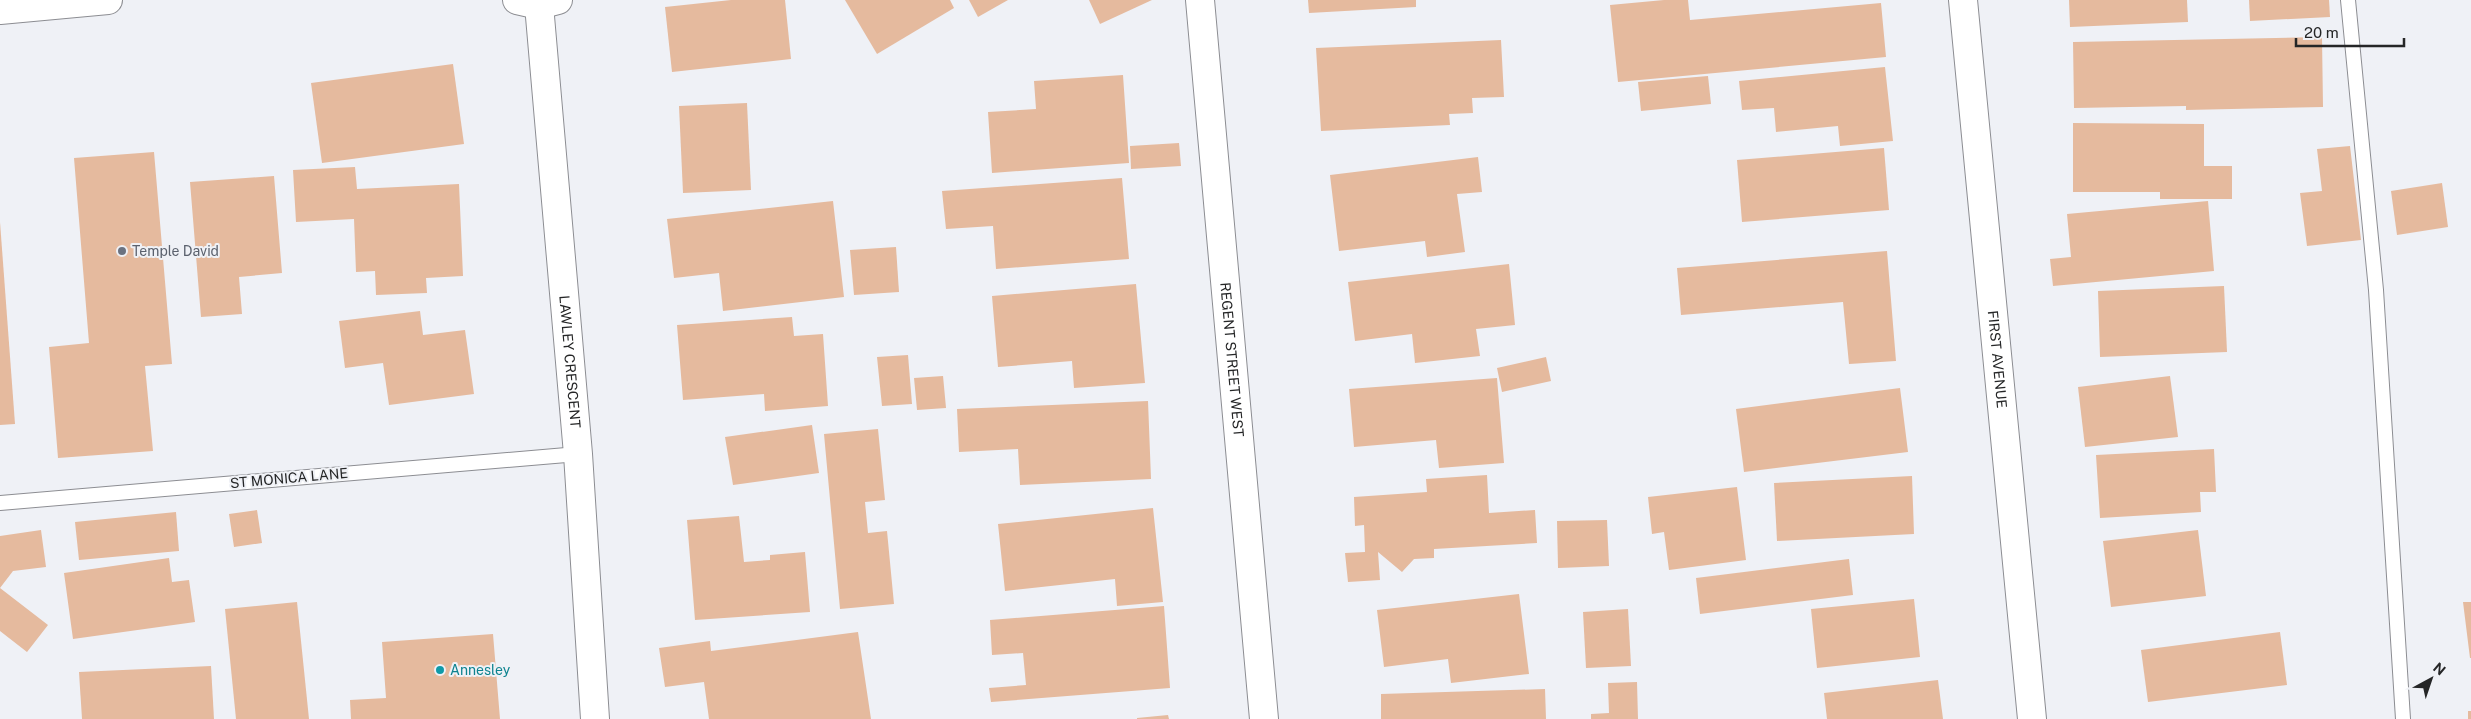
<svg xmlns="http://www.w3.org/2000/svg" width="2471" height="719" viewBox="0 0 2471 719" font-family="'Public Sans',sans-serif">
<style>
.building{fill:#e5ba9e}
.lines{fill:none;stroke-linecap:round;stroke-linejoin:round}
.service-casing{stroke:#8c8d92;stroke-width:16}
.minor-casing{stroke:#8c8d92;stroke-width:30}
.service{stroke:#fff;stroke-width:14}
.minor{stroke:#fff;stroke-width:28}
.worship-dot{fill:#6b7280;stroke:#eff1f6;stroke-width:2}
.culture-dot{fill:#0f9aa8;stroke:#eff1f6;stroke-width:2}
.labels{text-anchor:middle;stroke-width:4;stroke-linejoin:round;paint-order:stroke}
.worship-label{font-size:14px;fill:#5b616d;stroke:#eff1f6;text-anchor:start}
.street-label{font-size:14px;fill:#252627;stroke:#eff1f6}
.culture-label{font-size:14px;fill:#0d838f;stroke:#eff1f6;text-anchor:start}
</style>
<rect width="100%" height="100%" fill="#eff1f6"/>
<g class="building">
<path d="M731,0H785L791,59L672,72L665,7Z"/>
<path d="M845,0H950L954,8L877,54Z"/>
<path d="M969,0H1008L978,17Z"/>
<path d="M1089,0H1152L1100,24Z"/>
<path d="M1308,0H1416V7L1309,13Z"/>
<path d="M1664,0H1688L1690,20L1881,3L1886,57L1618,82L1610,5Z"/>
<path d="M2069,0H2187L2188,22L2070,27Z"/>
<path d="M2249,0H2329L2330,17L2250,21Z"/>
<path d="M2322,37L2323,107L2186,110V106L2074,108L2073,42Z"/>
<path d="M1501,40L1504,97L1472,98L1473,113L1449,114L1450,125L1321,131L1316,48Z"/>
<path d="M453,64L464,144L322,163L311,83Z"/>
<path d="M1885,67L1893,141L1840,146L1838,126L1776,132L1774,108L1742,110L1739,81Z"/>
<path d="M1123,75L1129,163L992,173L988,112L1036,109L1034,81Z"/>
<path d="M1708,76L1711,104L1641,111L1638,82Z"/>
<path d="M747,103L751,190L683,193L679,106Z"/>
<path d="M2073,123L2204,124V166H2232V199H2160V192H2073Z"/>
<path d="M1179,143L1181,166L1131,169L1130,146Z"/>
<path d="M2350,146L2361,240L2307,246L2300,193L2322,191L2317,149Z"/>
<path d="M1884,148L1889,210L1742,222L1737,160Z"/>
<path d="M154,152L172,364L145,366L153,451L58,458L49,347L89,343L74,158Z"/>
<path d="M1478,157L1482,192L1457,194L1465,252L1427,257L1425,241L1339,251L1330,175Z"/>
<path d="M355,167L357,189L459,184L463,276L426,278L427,293L376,295L375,271L356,272L354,219L296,222L293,170Z"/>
<path d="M274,176L282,273L239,277L242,314L201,317L190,182Z"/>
<path d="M1122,178L1129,259L996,269L993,226L946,229L942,191Z"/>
<path d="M2442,183L2448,227L2397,235L2391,191Z"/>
<path d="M833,201L844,297L723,311L719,273L674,278L667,219Z"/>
<path d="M2208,201L2214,271L2053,286L2050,259L2071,257L2067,214Z"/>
<path d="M0,222L15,424L0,425Z"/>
<path d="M896,247L899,292L854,295L850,250Z"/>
<path d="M1887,251L1896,361L1849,364L1843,302L1681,315L1677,268Z"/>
<path d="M1509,264L1515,325L1476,329L1480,356L1415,363L1412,334L1355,341L1348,282Z"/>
<path d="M1136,284L1145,383L1074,388L1072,361L998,367L992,296Z"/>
<path d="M2224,286L2227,352L2100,357L2098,291Z"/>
<path d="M420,311L423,335L465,330L474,394L389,405L383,363L345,368L339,321Z"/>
<path d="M792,317L794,336L823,334L828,406L765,411L764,394L683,400L677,325Z"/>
<path d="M908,355L912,404L882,406L877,357Z"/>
<path d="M1546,357L1551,381L1502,392L1497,368Z"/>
<path d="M943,376L946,408L917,410L914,378Z"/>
<path d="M2170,376L2178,437L2085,447L2078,387Z"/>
<path d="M1497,378L1504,463L1439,468L1436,440L1354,447L1349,389Z"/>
<path d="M1900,388L1908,452L1744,472L1736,409Z"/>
<path d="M1148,401L1151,479L1020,485L1018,449L959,452L957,409Z"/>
<path d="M812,425L819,473L733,485L725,437Z"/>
<path d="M878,429L885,500L865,502L868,533L887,531L894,604L840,609L824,434Z"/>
<path d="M2214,449L2216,492H2200L2201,512L2100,518L2096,455Z"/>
<path d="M1487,475L1489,513L1535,510L1537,543L1434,549V558L1414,559L1402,572L1378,552L1380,580L1348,582L1345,553L1365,552L1364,525L1355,526L1354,497L1427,492L1426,479Z"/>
<path d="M1912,476L1914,534L1777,541L1774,483Z"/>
<path d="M1737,487L1746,560L1669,570L1664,532L1652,534L1648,497Z"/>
<path d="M1153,508L1163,602L1117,606L1115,579L1005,591L998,524Z"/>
<path d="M257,510L262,543L234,547L229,514Z"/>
<path d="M176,512L179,551L79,560L75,522Z"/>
<path d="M739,516L744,562L770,560V555L805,552L810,612L695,620L687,520Z"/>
<path d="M1607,520L1609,566L1558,568L1557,521Z"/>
<path d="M41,530L46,567L13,571L0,588L48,625L27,652L0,631V536Z"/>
<path d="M2198,530L2206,596L2111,607L2103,541Z"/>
<path d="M169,558L172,582L189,580L195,622L73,639L64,573Z"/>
<path d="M1849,559L1853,595L1700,614L1696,578Z"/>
<path d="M1519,594L1529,674L1451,683L1448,659L1384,667L1377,610Z"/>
<path d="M1914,599L1920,657L1817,668L1811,609Z"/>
<path d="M297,602L309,719H236L225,609Z"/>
<path d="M2463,602H2471V658H2470Z"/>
<path d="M1164,606L1170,688L991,702L989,688L1026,685L1023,653L992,655L990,620Z"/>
<path d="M1628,609L1631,666L1586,668L1583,612Z"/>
<path d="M858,632L871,719H709L704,682L665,687L659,648L710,641L711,651Z"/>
<path d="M2280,632L2287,685L2148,702L2141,650Z"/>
<path d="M493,634L500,719H351L350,700L386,698L382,642Z"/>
<path d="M211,666L214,719H82L79,672Z"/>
<path d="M1938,680L1943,719H1827L1824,693Z"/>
<path d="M1637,682L1638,719H1591V714L1609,713L1608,683Z"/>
<path d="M1545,689L1546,719H1381V694Z"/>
<rect x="2468" y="711" width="3" height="8"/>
<path d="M1168,715L1169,719H1137V718Z"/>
</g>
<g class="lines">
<g class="service-casing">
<g id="service">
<path d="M2348,0L2376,290L2403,719"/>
<path d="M0,503L578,454"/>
</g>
</g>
<g class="minor-casing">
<g id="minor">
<path d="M517,0L539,5L558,0"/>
<path id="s1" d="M1200,0L1264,719"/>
<path id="s2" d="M1963,0L2032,719"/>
<path id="s3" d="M539,5L578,454L595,719"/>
<path d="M0,10L108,0"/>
</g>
</g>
<use href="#service" class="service"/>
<use href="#minor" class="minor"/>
</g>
<circle class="worship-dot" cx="122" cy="251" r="5"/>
<circle class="culture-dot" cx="440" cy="670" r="5"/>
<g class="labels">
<g class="worship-label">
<text x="132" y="256">Temple David</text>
</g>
<g class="street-label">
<text dy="5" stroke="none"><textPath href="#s1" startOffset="361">REGENT STREET WEST</textPath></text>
<text dy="5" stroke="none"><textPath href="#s2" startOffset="361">FIRST AVENUE</textPath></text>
<text dy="5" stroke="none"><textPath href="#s3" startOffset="358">LAWLEY CRESCENT</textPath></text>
<text transform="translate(289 478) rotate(-5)" y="5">ST MONICA LANE</text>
</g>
<g class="culture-label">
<text x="450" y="675">Annesley</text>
</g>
</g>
<g transform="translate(2431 679) rotate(40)" stroke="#eff1f6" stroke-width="4" paint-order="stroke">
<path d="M0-4L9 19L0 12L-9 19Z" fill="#252627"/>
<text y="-8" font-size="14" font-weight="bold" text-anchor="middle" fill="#252627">N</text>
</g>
<path d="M2296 38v8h108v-8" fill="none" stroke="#252627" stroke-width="2.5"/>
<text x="2304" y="38" font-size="15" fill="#252627" stroke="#eff1f6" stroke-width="4" paint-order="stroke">20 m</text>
</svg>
